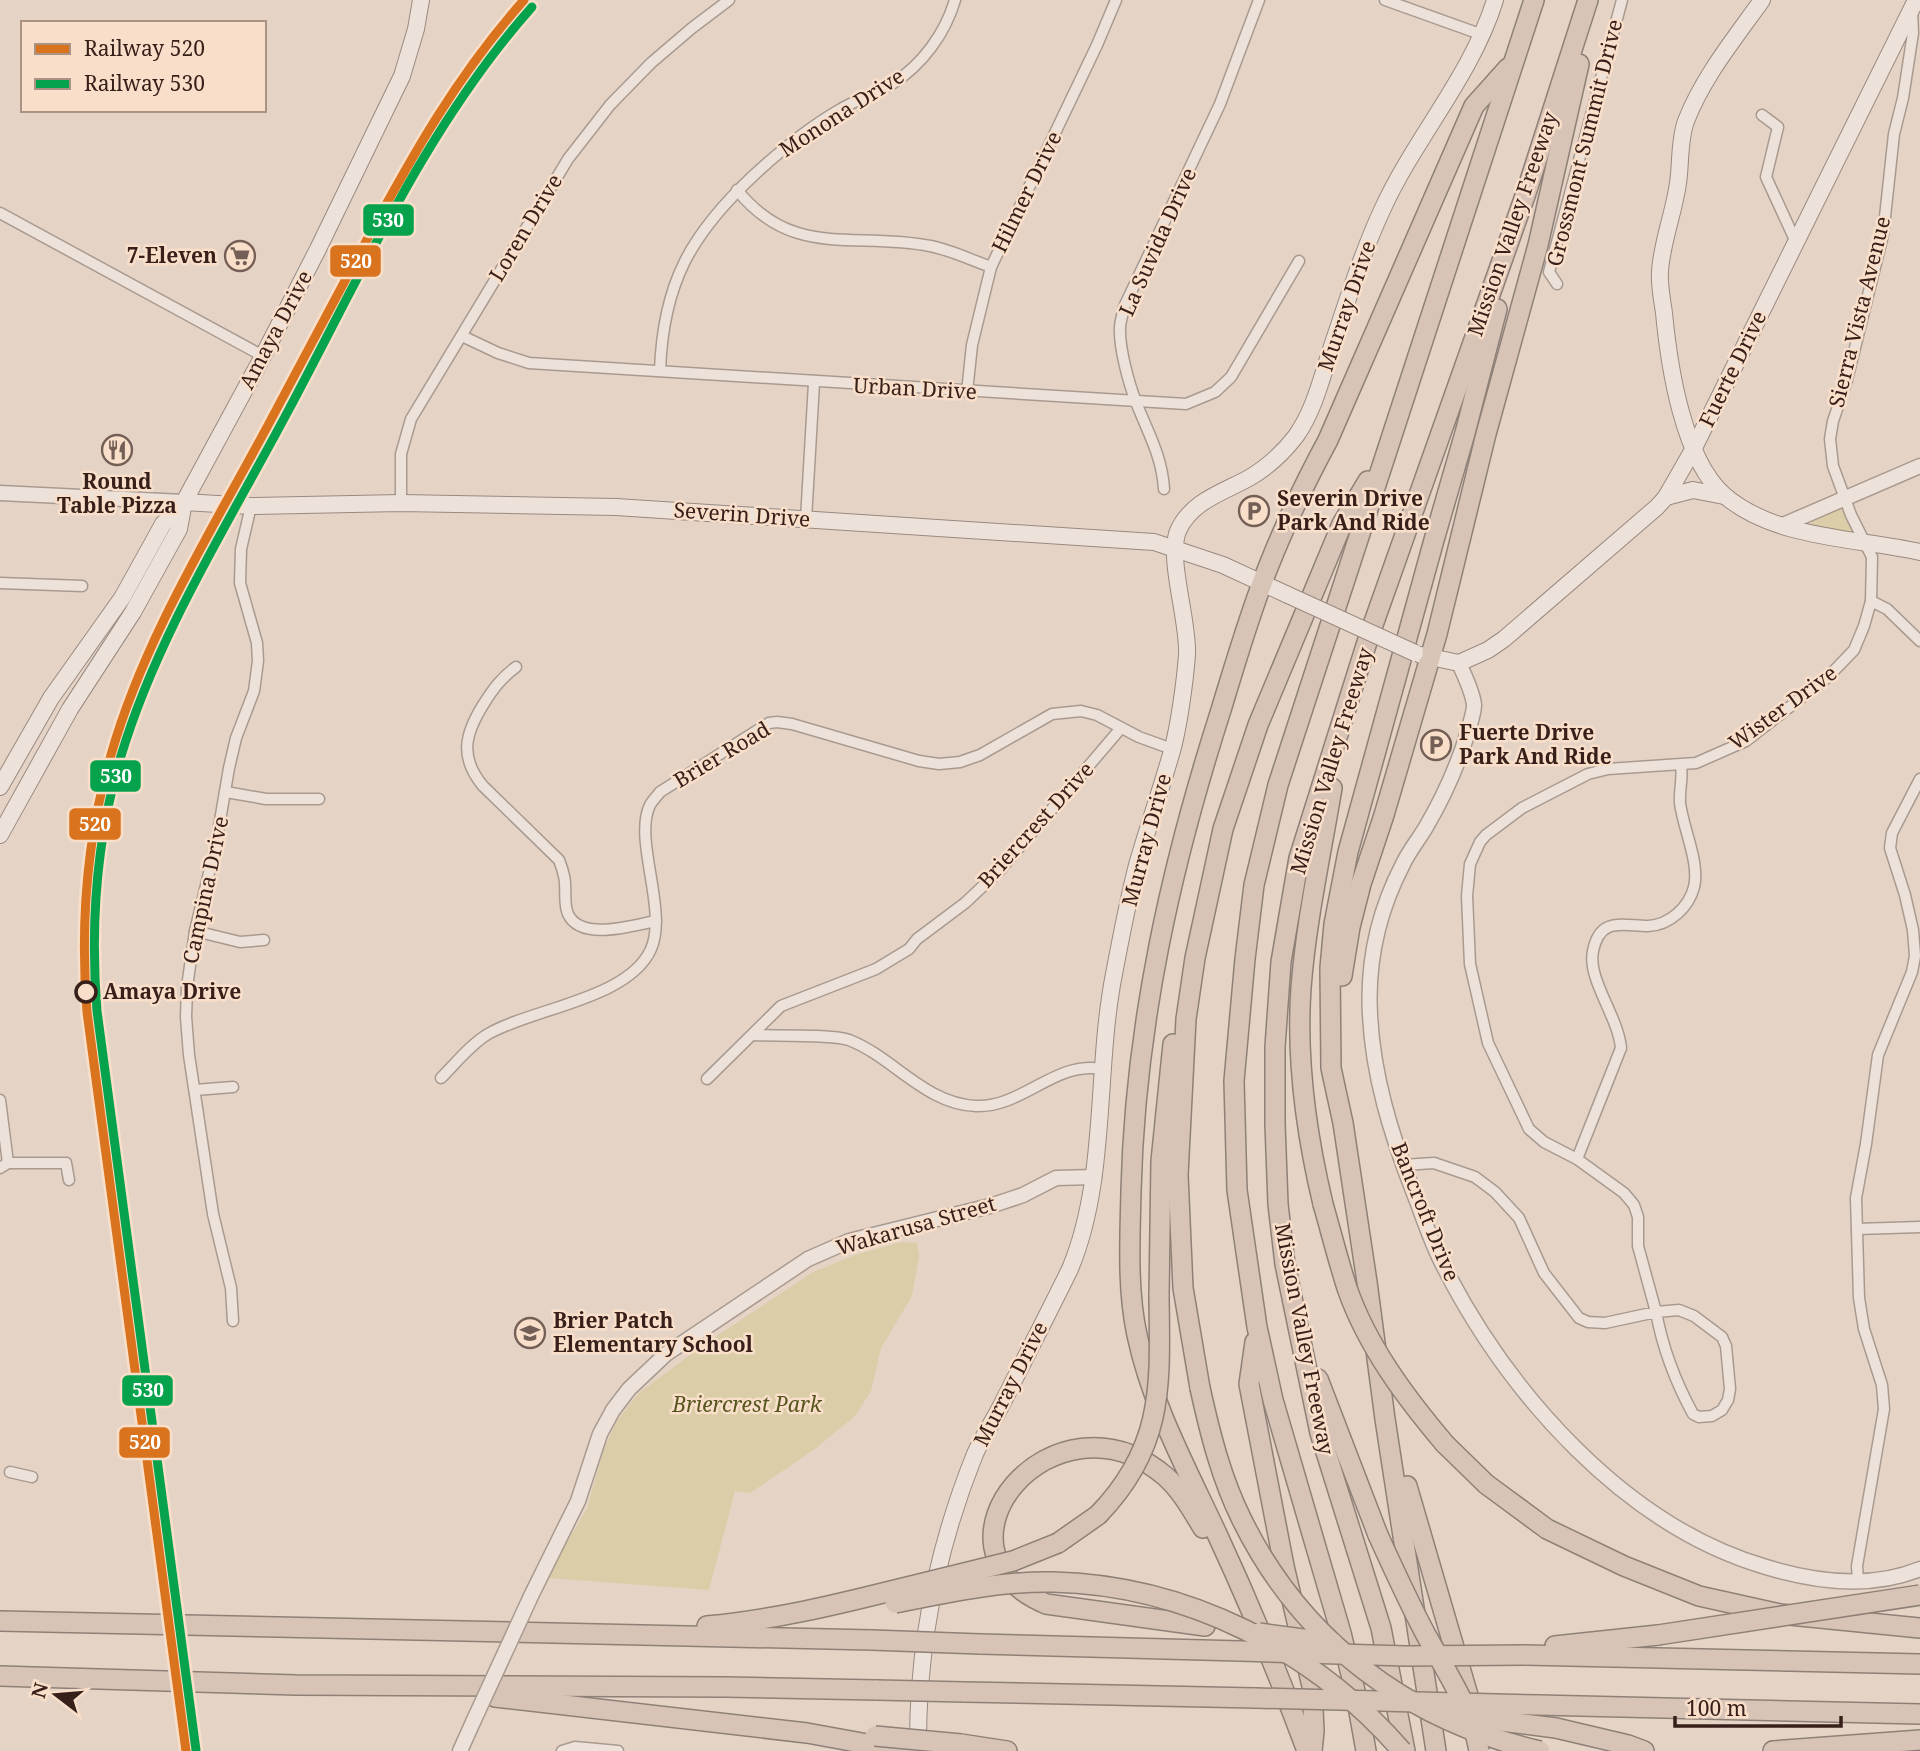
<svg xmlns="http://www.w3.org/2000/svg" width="1920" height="1751" viewBox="0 0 1920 1751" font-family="'Noto Serif',serif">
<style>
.green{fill:#dacda7}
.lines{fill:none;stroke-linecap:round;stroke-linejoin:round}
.minor-casing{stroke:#a99a90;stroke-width:13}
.tertiary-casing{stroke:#a99a90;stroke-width:17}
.secondary-casing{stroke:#998980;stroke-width:18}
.motorway-casing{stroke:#8f8077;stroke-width:22}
.minor{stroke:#ece2d9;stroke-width:10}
.tertiary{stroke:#ece2d9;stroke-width:14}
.secondary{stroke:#ece2d9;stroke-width:16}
.motorway{stroke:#d8c3b7;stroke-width:19}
.tertiary-bridge-casing{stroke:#a99a90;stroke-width:17;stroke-linecap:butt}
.secondary-bridge-casing{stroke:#998980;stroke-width:18;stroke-linecap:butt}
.motorway-bridge-casing{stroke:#8f8077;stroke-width:22;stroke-linecap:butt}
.tertiary-bridge{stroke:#ece2d9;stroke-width:14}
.secondary-bridge{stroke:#ece2d9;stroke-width:16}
.motorway-bridge{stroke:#d8c3b7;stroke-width:19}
.rail-1-casing{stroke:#f9dfca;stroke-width:14}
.rail-2-casing{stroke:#f9dfca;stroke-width:14}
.rail-1{stroke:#d9731d;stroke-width:9}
.rail-2{stroke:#07a34c;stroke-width:9}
.stop-dot{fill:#f9dfca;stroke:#372019;stroke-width:3.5}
.labels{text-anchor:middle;stroke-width:5;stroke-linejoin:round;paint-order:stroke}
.street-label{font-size:21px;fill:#372019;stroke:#f9dfca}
.poi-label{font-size:21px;font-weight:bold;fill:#372019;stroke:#f9dfca;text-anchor:start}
.stop-label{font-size:21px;font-weight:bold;fill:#372019;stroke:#f9dfca;text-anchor:start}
.park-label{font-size:21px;font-style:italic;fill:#56551e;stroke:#f9dfca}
.line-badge{stroke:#f9dfca;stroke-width:2.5}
.badge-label{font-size:19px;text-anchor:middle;font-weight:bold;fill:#fff}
</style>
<rect width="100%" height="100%" fill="#e5d4c6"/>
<g class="green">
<path d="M1846,506L1859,534L1811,525L1812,521Z"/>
<path d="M902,1242L917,1243L919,1256L912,1296L881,1348L871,1391L855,1416L815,1449L750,1493L735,1491L709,1590L548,1578L555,1562L587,1509L603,1451L617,1420L639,1393L706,1343L813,1272L855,1255Z"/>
</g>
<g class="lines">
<g class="minor-casing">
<g id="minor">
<path d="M1385,0L1480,34"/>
<path d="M1762,115L1778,127L1766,177L1795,240"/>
<path d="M737,190C794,260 854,231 930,246C951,250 971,260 991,267"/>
<path d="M0,213L263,356"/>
<path d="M1557,284L1549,272L1622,0"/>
<path d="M462,336L498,353L529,363L1186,404L1215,392L1231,377L1299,261"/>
<path d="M660,371C663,283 691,234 754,175C780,151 808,128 839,110C856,100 875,94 892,84C922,65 945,34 955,0"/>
<path d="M967,392L972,345L991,267L1097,45L1116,0"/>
<path d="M1164,489C1162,456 1148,433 1136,402C1129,384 1119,348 1120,328C1120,321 1123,314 1124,307L1220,104L1259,0"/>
<path d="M401,503V454L411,419L568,159L610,105L651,63L692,28L729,0"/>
<path d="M806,519L814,383"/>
<path d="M0,583L82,586"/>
<path d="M1871,601L1887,609L1920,641"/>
<path d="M516,667C501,678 493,689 483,705C465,734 459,757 483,786L559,860C561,865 563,871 564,876C567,888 563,903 568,914C581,942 634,925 656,921"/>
<path d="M226,792L266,799H319"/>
<path d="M195,931L240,942L264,940"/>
<path d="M753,1035C774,1036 831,1034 849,1040C893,1057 925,1104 976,1106C1022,1108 1056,1060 1102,1069"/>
<path d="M441,1078C455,1064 471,1044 488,1034C533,1008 629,999 651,949C668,910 633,839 650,805C652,801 657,796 660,792L769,723L777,722L792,724L919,761L939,764L960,762L980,755L1052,714L1081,711L1097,715L1139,737L1172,749"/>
<path d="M707,1079L781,1006L876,969L909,949L917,939L965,903L1000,870L1121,728"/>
<path d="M195,1090L233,1087"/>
<path d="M0,1100L8,1163L0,1168"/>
<path d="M1577,1159L1621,1048C1618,1016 1587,979 1593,951C1600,916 1623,926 1648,926C1670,925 1689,907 1694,887C1700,863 1683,828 1680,803C1679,790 1683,779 1681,766"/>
<path d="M8,1163H66L69,1180"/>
<path d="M1403,1165L1434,1163L1475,1177L1495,1192L1519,1218L1544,1273L1579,1318L1588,1322L1605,1323L1656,1312C1663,1350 1675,1381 1693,1414L1699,1417L1712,1416L1722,1410L1728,1400L1730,1389L1726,1346L1722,1337L1694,1316L1679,1310L1656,1312L1638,1246V1217L1634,1205L1624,1193L1577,1159L1544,1142L1529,1129L1488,1043L1470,964L1467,896L1470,864L1480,842L1486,835L1522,808L1588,774L1608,769L1696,763L1746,741L1828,677L1854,650L1864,626L1871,601L1872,557L1851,515L1833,466L1830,439L1833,421L1847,380L1883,235L1894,134L1903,98L1913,33L1912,11"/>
<path d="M1857,1229L1920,1227"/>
<path d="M233,1321L231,1288L213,1214L189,1055L186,1017L187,987L195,931L216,844L229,768L236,738L254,691L258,661L257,643L240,583L241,549L251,506"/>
<path d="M10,1472L32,1477"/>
<path d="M1858,1581L1857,1566L1884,1409L1882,1385L1864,1329L1859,1298L1856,1198L1866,1144L1878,1055L1912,972L1915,956L1913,930L1905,895L1890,848L1892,833L1920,779"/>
<path d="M562,1751L575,1747L618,1751"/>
</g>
</g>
<g class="tertiary-casing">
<g id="tertiary">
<path d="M0,493L184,502"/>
<path d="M1783,525L1920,466"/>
<path d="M1459,663C1464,675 1473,692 1474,705C1474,714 1469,726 1467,735C1457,767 1443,798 1426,827C1419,839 1409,851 1403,864C1378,912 1367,962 1370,1015C1373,1076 1391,1134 1413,1191C1423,1216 1431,1243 1444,1267C1509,1394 1625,1526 1766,1567C1815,1582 1871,1589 1920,1569"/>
<path d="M531,1596L578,1501L600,1434L613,1410L629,1389L666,1354L808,1259L849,1241L990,1206L1023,1195L1056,1178L1094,1177"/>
<path d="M460,1751L473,1722"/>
</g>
</g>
<g class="secondary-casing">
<g id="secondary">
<path d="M1762,0C1735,38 1703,77 1686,121C1679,140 1681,163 1678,183C1674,213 1662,241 1660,271C1659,285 1662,299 1664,313C1669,366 1683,459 1724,495C1774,539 1858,538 1920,552"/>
<path d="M1666,497L1693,490L1724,496"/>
<path d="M184,502L251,506L401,503L616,507L1154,542L1223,565L1288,595"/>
<path d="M1421,655L1459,663L1488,650L1504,639L1657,507L1666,497L1694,448L1916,0"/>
<path d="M0,787L51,698L122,598L163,524L184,502L263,356L318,249L402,76L416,29L421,0"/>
<path d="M0,835L70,709L133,612L179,529L184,502"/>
<path d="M918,1751C917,1650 937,1548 975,1454C983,1436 994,1420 1003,1402C1025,1358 1048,1314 1070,1269C1108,1178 1095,1070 1114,974C1121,937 1128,900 1137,865C1148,827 1161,789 1172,751C1179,726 1185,681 1187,655C1189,622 1167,558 1178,531C1191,501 1224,492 1249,478C1268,467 1283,453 1296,436C1315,409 1322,376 1332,346C1348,299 1362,253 1383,208C1415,138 1472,75 1495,0"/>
</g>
</g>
<g class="motorway-casing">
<g id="motorway">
<path d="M1342,976L1350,927L1361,884L1384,815L1437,634L1486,434L1538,245L1579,64"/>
<path d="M1323,1204C1306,1133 1296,1061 1301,988C1306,922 1321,854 1332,788"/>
<path d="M1159,1296L1161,1161L1173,1044"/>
<path d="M1255,1342L1249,1384L1284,1566L1312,1686L1314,1731L1312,1751"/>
<path d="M1318,1379L1378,1535"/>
<path d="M1200,1388L1183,1288L1178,1175L1186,1019L1195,958L1223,829L1258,725L1342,524L1368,481"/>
<path d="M1445,1444L1486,1484L1547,1529L1624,1566L1699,1596L1780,1614L1920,1628"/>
<path d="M1407,1486L1472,1709"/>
<path d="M1203,1528C1192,1510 1181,1490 1165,1476C1055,1382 915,1548 1046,1604L1205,1626"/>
<path d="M1058,1543L1098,1515"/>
<path d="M0,1621L872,1640"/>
<path d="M707,1626C773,1620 835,1605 899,1589"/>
<path d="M980,1644L1240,1651"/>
<path d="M1555,1646L1658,1635"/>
<path d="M1525,1655L1920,1664"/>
<path d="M0,1676L296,1685L726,1687L877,1690"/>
<path d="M964,1692L1255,1698"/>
<path d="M495,1697L807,1733L906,1751"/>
<path d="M1538,1705L1920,1714"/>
<path d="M1556,1728L1628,1745L1644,1751"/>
<path d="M961,1744L1007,1751"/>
<path d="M1307,1751C1280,1678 1250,1605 1217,1534C1187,1469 1152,1406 1137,1335C1127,1289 1130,1238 1131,1191C1135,1025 1171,866 1221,710C1236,661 1250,612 1269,565C1286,522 1306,481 1328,440L1474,106L1508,68"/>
<path d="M1366,1751L1356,1695L1341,1633L1273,1400L1257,1327L1237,1190L1234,1081L1245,959L1254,885L1278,785L1534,0"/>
<path d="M1405,1751L1381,1628L1320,1433L1285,1264L1278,1204L1275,1124V1047L1281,962L1299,858L1368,639L1526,193L1588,0"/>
<path d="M1436,1751L1385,1419L1367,1282L1343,1123L1331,1068L1330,968L1334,924L1348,852L1434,540L1465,433L1497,309"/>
<path d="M1773,1751L1920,1740"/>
</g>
</g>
<use href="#minor" class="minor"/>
<use href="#tertiary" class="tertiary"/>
<use href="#secondary" class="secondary"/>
<use href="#motorway" class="motorway"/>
<g class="tertiary-bridge-casing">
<path id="tertiary-bridge" d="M473,1722L531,1596"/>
</g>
<g class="secondary-bridge-casing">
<path id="secondary-bridge" d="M1288,595L1415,653"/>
</g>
<g class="motorway-bridge-casing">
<g id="motorway-bridge">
<path d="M1323,1204C1331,1232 1338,1260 1347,1288C1367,1346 1406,1398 1445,1444"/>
<path d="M1200,1388C1210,1433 1221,1478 1242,1520C1302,1642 1409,1721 1540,1751"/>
<path d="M1098,1515C1165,1446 1160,1384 1159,1296"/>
<path d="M1378,1535C1393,1568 1408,1601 1425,1633C1445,1670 1472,1709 1479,1751"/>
<path d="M899,1589L1013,1561L1058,1543"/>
<path d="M895,1603C946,1593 999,1581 1053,1582C1186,1585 1315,1650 1402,1751"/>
<path d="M1259,1633L1333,1643"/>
<path d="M1658,1635L1920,1595"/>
<path d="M872,1640L980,1644"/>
<path d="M1240,1651L1406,1656L1525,1655"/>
<path d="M877,1690L964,1692"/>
<path d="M1255,1698L1538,1705"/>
<path d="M1460,1716L1556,1728"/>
<path d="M875,1736L961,1744"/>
</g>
</g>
<use href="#tertiary-bridge" class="tertiary-bridge"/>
<use href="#secondary-bridge" class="secondary-bridge"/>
<use href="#motorway-bridge" class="motorway-bridge"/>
<g class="rail-1-casing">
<path id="rail-1" d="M186,1751L87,1012C80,924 86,840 111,755C145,635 216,524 274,414C304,358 334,302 364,245C412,156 456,77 524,0"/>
</g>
<g class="rail-2-casing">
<path id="rail-2" d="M196,1750L97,1011C90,924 96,840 121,756C157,636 228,524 287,413C361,275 427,125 532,7"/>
</g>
<use href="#rail-1" class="rail-1"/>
<use href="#rail-2" class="rail-2"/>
</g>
<defs>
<g id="supermarket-ring" transform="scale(1.575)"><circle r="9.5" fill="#f9dfca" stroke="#745f56" stroke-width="1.5"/><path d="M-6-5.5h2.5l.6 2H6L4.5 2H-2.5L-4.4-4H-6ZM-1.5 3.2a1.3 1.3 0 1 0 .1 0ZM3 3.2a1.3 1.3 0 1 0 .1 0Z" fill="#745f56"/></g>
<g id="restaurant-ring" transform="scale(1.575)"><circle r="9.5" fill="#f9dfca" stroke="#745f56" stroke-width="1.5"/><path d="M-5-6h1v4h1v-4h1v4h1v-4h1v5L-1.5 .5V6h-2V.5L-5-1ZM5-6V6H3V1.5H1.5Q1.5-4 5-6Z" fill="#745f56"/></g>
<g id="parking-ring" transform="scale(1.575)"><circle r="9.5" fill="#f9dfca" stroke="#745f56" stroke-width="1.5"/><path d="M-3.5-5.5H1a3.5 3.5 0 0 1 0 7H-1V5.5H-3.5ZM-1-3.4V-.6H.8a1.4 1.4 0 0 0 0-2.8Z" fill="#745f56"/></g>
<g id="school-ring" transform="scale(1.575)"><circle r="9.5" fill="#f9dfca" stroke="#745f56" stroke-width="1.5"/><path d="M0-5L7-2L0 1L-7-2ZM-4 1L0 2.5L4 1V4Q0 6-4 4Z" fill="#745f56"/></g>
</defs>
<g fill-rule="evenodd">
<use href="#supermarket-ring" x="240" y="256"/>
<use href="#restaurant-ring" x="117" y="450"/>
<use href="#parking-ring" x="1254" y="511"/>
<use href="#parking-ring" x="1436" y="745"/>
<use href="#school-ring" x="530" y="1333"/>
</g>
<circle class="stop-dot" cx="86" cy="992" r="10"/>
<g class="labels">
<g class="street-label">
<text transform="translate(842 113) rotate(-33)" y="7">Monona Drive</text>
<text transform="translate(1585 143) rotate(-76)" y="7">Grossmont Summit Drive</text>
<text transform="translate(1027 192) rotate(-64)" y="7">Hilmer Drive</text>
<text transform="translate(1513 224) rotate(-71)" y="7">Mission Valley Freeway</text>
<text transform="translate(526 228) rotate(-59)" y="7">Loren Drive</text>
<text transform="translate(1158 242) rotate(-66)" y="7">La Suvida Drive</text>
<text transform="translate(1347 306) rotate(-71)" y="7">Murray Drive</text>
<text transform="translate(1860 312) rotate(-76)" y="7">Sierra Vista Avenue</text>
<text transform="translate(276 330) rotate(-62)" y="7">Amaya Drive</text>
<text transform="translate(1733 369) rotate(-64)" y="7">Fuerte Drive</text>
<text transform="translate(915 389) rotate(3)" y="7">Urban Drive</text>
<text transform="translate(742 515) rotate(4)" y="7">Severin Drive</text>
<text transform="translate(1783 708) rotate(-36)" y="7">Wister Drive</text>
<text transform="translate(722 755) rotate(-31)" y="7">Brier Road</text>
<text transform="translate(1332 761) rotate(-73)" y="7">Mission Valley Freeway</text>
<text transform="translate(1036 825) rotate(-48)" y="7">Briercrest Drive</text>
<text transform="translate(1147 840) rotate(-75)" y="7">Murray Drive</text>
<text transform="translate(206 890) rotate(-78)" y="7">Campina Drive</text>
<text transform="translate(1425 1212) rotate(68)" y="7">Bancroft Drive</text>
<text transform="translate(916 1226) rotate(-16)" y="7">Wakarusa Street</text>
<text transform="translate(1304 1339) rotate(79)" y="7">Mission Valley Freeway</text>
<text transform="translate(1011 1384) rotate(-63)" y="7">Murray Drive</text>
</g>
<g class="poi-label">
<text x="217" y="263" text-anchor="end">7-Eleven</text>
<text x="117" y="489" text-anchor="middle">Round<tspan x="117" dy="24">Table Pizza</tspan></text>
<text x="1277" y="506">Severin Drive<tspan x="1277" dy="24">Park And Ride</tspan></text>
<text x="1459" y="740">Fuerte Drive<tspan x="1459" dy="24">Park And Ride</tspan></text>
<text x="553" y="1328">Brier Patch<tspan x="553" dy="24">Elementary School</tspan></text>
</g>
<g class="stop-label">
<text x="103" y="999">Amaya Drive</text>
</g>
<g class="park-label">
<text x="747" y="1412">Briercrest Park</text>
</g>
</g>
<g class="line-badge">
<rect x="362" y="203" width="53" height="34" rx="7" fill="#07a34c"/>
<rect x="329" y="244" width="53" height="34" rx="7" fill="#d9731d"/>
<rect x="89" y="759" width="53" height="34" rx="7" fill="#07a34c"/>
<rect x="68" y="807" width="54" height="34" rx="7" fill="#d9731d"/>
<rect x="121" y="1374" width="53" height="33" rx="7" fill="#07a34c"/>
<rect x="118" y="1426" width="53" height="33" rx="7" fill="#d9731d"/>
</g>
<g class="badge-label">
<text x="388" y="227">530</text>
<text x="356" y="268">520</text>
<text x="116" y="783">530</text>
<text x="95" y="831">520</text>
<text x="148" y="1397">530</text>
<text x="145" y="1449">520</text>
</g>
<rect x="21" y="21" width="245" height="91" fill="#f9dfca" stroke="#ab9383" stroke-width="2"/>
<rect x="35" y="44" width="35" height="10" fill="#d9731d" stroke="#ab9383" stroke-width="2"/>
<text x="84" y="56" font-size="21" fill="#372019">Railway 520</text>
<rect x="35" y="79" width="35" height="10" fill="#07a34c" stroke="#ab9383" stroke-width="2"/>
<text x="84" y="91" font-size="21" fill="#372019">Railway 530</text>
<g transform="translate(56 1695) rotate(286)" stroke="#f9dfca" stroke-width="5" paint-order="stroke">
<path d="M0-5L12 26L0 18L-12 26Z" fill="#372019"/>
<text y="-10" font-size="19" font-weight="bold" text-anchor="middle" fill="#372019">N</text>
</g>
<path d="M1675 1716v10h166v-10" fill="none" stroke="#372019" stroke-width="3.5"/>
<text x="1686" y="1716" font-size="21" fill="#372019" stroke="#f9dfca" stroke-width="5" paint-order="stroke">100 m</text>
</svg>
